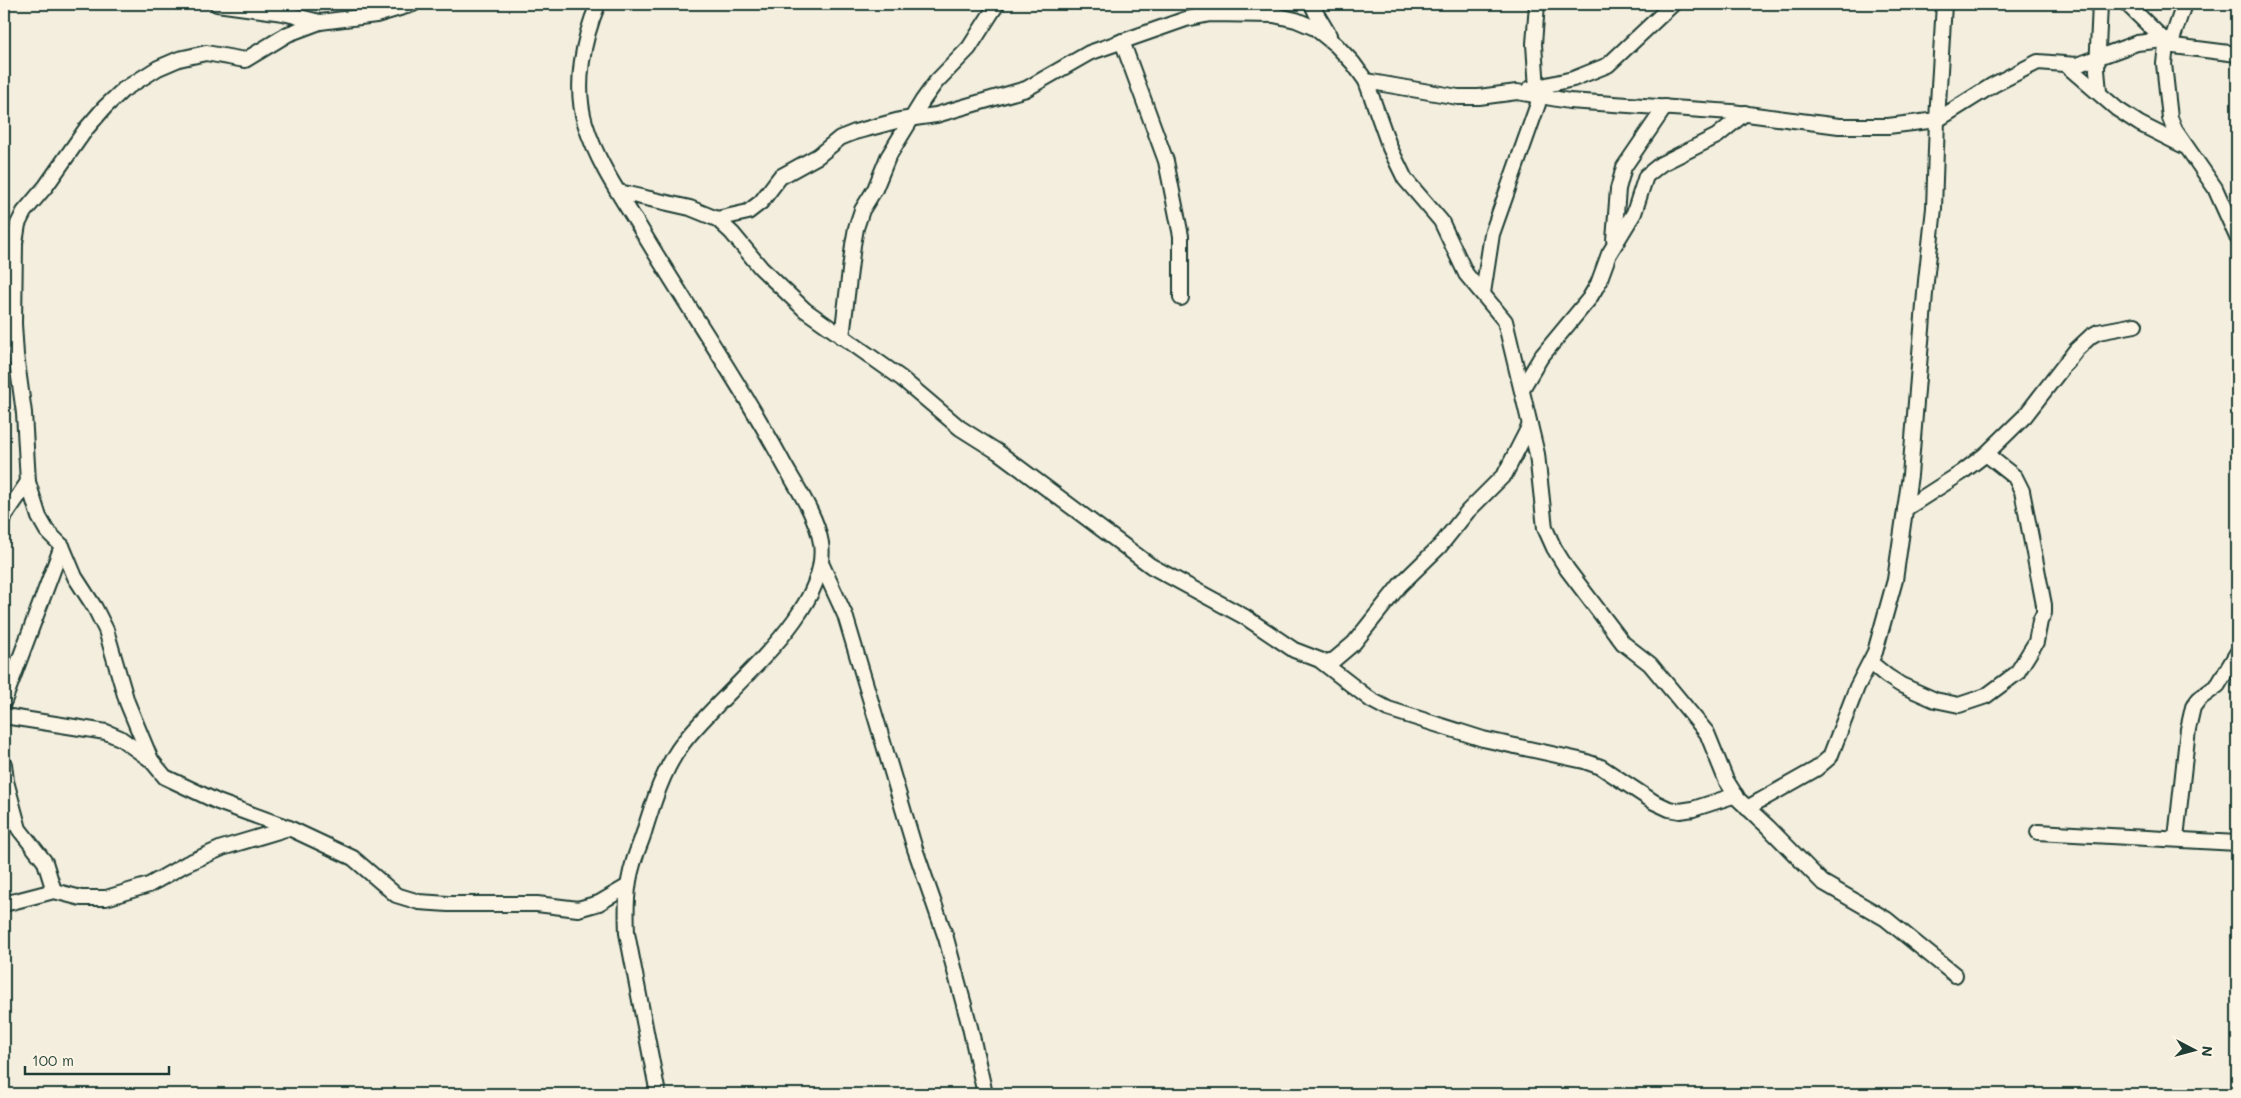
<svg xmlns="http://www.w3.org/2000/svg" width="2241" height="1098" viewBox="0 0 2241 1098" font-family="Mali,sans-serif">
<style>
.lines{fill:none;stroke-linecap:round;stroke-linejoin:round}
.minor-casing{stroke:#1f3d34;stroke-width:18}
.minor{stroke:#fcf5e5;stroke-width:14}
</style>
<rect width="100%" height="100%" fill="#f3eede"/>
<filter id="ink" filterUnits="userSpaceOnUse"><feTurbulence type="fractalNoise" baseFrequency=".02" numOctaves="2"/><feDisplacementMap in="SourceGraphic" scale="10" xChannelSelector="R" yChannelSelector="G"/><feConvolveMatrix kernelMatrix="1 2 1 2 8 2 1 2 1" color-interpolation-filters="sRGB"/></filter>
<g filter="url(#ink)">
<g class="lines">
<g class="minor-casing">
<g id="minor">
<path d="M217,4L283,13L320,22"/>
<path d="M413,4L376,15L320,22L288,34L245,60L206,53L179,59L158,68L123,90L105,107L86,129L46,186L24,212L18,224L15,243L14,324L16,355L24,413L28,482L39,517L47,531L62,546L75,577L95,608L106,630L127,702L151,760L165,777L218,802L289,828L353,858L396,895L419,902L448,904H537L578,909L599,903L628,886"/>
<path d="M598,4C583,39 574,86 585,123C596,160 619,194 639,226C685,304 737,378 780,457C794,484 816,513 821,543C831,613 723,690 683,743C664,768 654,800 645,829C642,841 636,852 633,864C626,887 626,910 627,933L658,1094"/>
<path d="M1312,4L1316,13L1329,35"/>
<path d="M2127,4L2164,40L2166,45L2164,64L2170,118L2175,130L2215,188L2237,237"/>
<path d="M1122,41L1166,161L1181,236V298"/>
<path d="M2166,45L2237,54"/>
<path d="M2170,46L2184,4"/>
<path d="M2066,65L2117,109L2140,124L2186,147"/>
<path d="M1366,81L1458,97H1479L1517,92L1569,101L1732,112L1839,126H1888L1937,120L1993,85L2038,62L2077,65L2137,43L2164,40"/>
<path d="M1529,89L1573,79L1608,65L1673,4"/>
<path d="M2099,92L2097,70L2100,4"/>
<path d="M619,192L690,208L717,219L732,233L761,268L805,310L901,378L960,428L998,452L1151,566L1245,617L1294,650L1325,662L1334,660L1354,643L1400,585L1440,546L1468,511L1505,474L1530,425"/>
<path d="M717,219L748,212L761,202L780,177L818,156L840,138L855,132L900,120L936,115L1026,89L1089,53L1186,19L1210,14L1274,15L1296,20L1315,28L1336,45L1353,63L1366,81L1390,148L1405,179L1441,221L1466,274L1505,321L1537,454L1545,528L1554,548L1567,569L1623,643L1650,664L1707,733L1726,780L1738,799L1768,827L1822,882L1886,919L1955,975"/>
<path d="M1614,240L1618,189L1624,167L1665,107"/>
<path d="M1483,293L1492,234L1538,104L1534,44L1537,4"/>
<path d="M842,337L853,245L856,228L862,210L875,189L888,157L923,100L936,82L969,48L997,4"/>
<path d="M1522,389L1541,357L1589,299L1598,284L1609,254L1634,213L1646,176L1661,164L1717,136L1745,113"/>
<path d="M1905,509L1961,473L1986,454L2025,416L2076,350L2091,336L2098,332L2135,325"/>
<path d="M4,517L28,482"/>
<path d="M821,563L845,615L915,849L946,938L970,1027L985,1094"/>
<path d="M1322,662L1371,700L1388,709L1483,739L1584,761L1601,767L1654,802L1669,809L1680,811L1693,809L1736,795"/>
<path d="M1871,663L1887,676L1901,685L1935,700L1959,705L1986,696L2017,673L2036,642L2040,621L2044,613V605L2022,491L2015,477L1986,454"/>
<path d="M4,701L62,546"/>
<path d="M4,716L106,732L120,738L151,760"/>
<path d="M4,764L6,781L19,829L45,862L54,891"/>
<path d="M1747,808L1816,769L1830,757L1857,687L1875,652L1895,580L1910,475L1926,281L1934,208L1937,120L1944,4"/>
<path d="M2038,832L2237,843"/>
<path d="M2176,838L2188,729L2193,707L2199,699L2218,685L2237,653"/>
<path d="M4,904L54,891L81,898H106L149,885L186,864L222,848L289,828"/>
</g>
</g>
<use href="#minor" class="minor"/>
</g>
</g>
<rect width="2241" height="1098" fill="none" stroke="#fcf5e5" stroke-width="20"/>
<rect x="10" y="10" width="2221" height="1078" fill="none" stroke="#1f3d34" stroke-width="2" filter="url(#ink)"/>
<g transform="translate(2194 1050) rotate(96)" stroke="#fcf5e5" stroke-width="4" paint-order="stroke">
<path d="M0-4L9 19L0 12L-9 19Z" fill="#1f3d34"/>
<text y="-8" font-size="14" font-weight="bold" text-anchor="middle" fill="#1f3d34">N</text>
</g>
<path d="M25 1066v8h144v-8" fill="none" stroke="#1f3d34" stroke-width="2.5"/>
<text x="32" y="1066" font-size="15" fill="#1f3d34" stroke="#fcf5e5" stroke-width="4" paint-order="stroke">100 m</text>
</svg>
